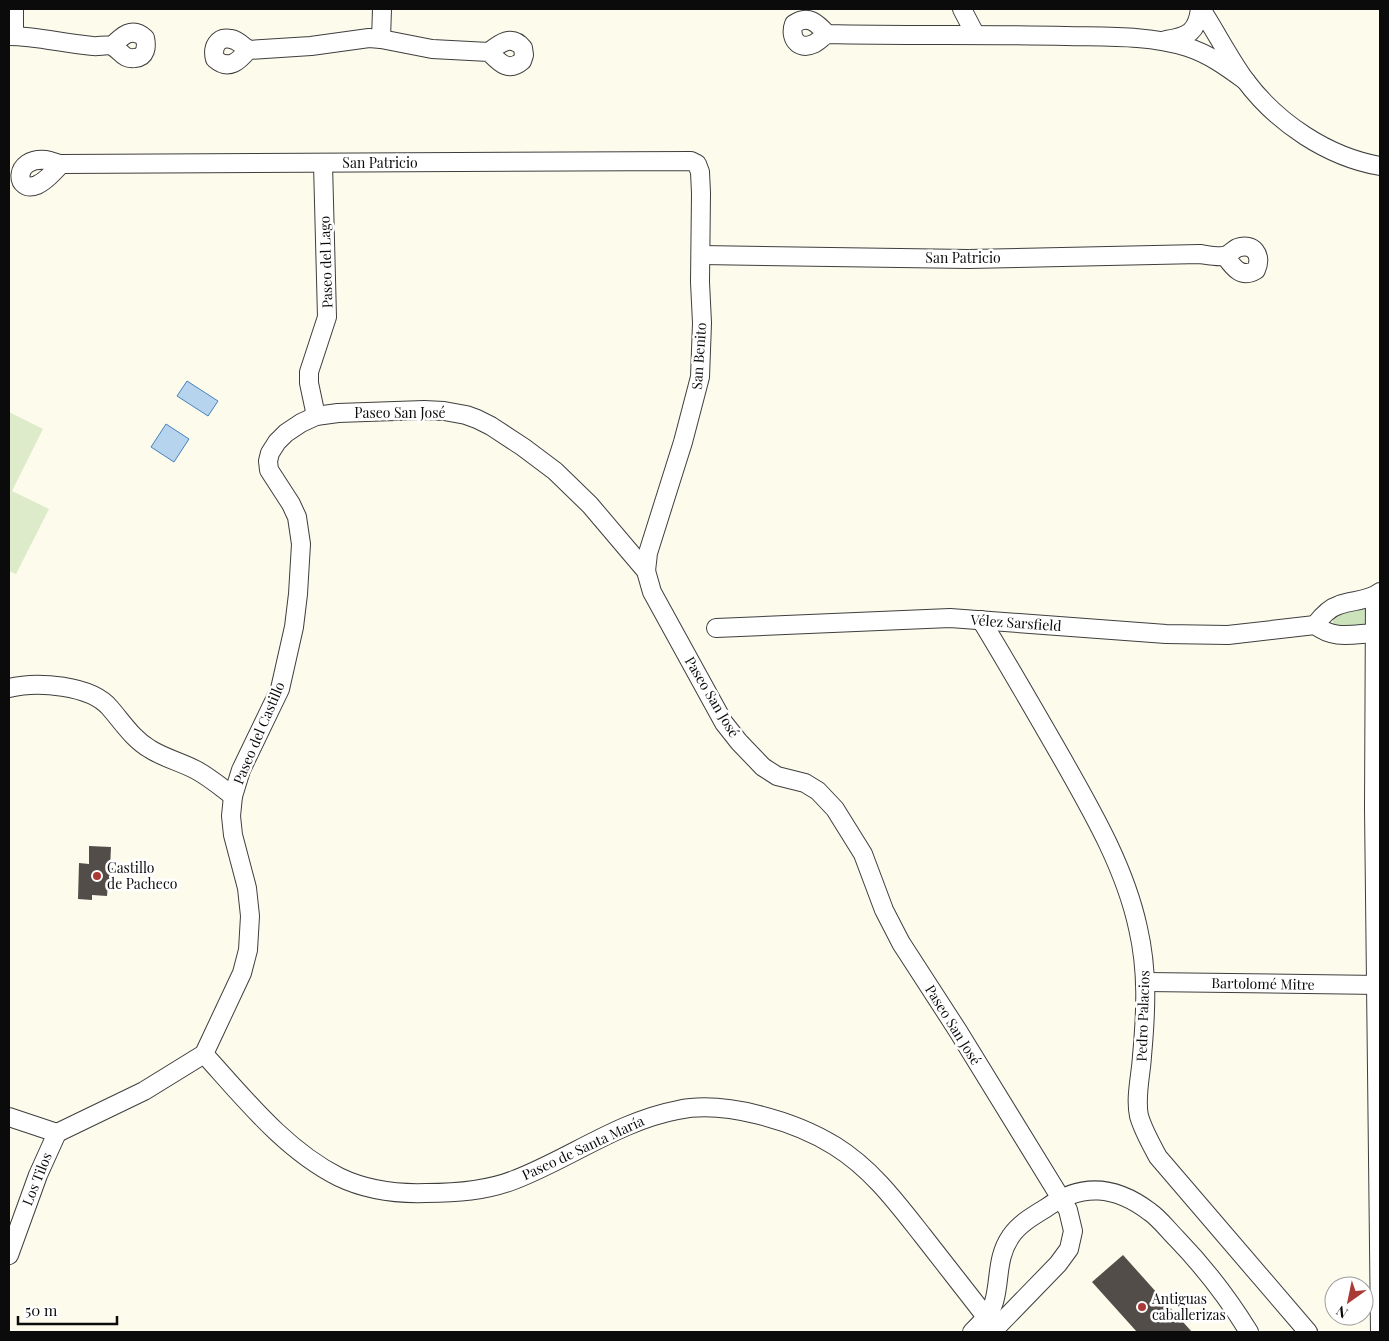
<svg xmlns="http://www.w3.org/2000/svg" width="1389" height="1341" viewBox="0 0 1389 1341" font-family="'Playfair Display',serif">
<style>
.green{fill:#cbe2ba}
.pitch{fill:#ddebca}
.water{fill:#b6d4ee;stroke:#4682bb}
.building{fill:#524d49}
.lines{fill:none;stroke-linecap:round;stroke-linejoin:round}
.minor-casing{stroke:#3e3e3e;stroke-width:20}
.minor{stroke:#fff;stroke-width:18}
.poi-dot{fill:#a93a35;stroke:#fff;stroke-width:2}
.labels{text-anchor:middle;stroke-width:5;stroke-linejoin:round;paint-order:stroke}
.street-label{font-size:14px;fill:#0b0b0b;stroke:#fff}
.poi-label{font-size:14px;fill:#0b0b0b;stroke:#fff;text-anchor:start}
</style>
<rect width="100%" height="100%" fill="#fdfbeb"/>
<path class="green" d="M1366,605V627L1343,629L1333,625V616Z"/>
<path class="pitch" d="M9,412L43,429L12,491L49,509L16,574L9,571Z"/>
<g class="water">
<path d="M187,381L218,401L208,416L177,396Z"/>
<path d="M166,424L189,439L174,462L151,447Z"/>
</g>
<g class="building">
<path d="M89,846L111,847L110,868H116L115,885L108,884L107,896L92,895V900L78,899L79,863L89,864Z"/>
<path d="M1123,1255L1192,1332H1137L1092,1282Z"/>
</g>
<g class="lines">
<g class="minor-casing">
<g id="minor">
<path d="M962,9L975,34"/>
<path d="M1201,9C1216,32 1229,58 1245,80C1277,123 1328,157 1380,166"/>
<path d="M827,34C817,23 808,14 794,24C789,37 798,51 813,44C818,42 822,37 827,34C906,36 986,34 1066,36C1106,37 1148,35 1187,47C1209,54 1227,67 1246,81"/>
<path d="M9,36C37,36 65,44 93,46C98,47 107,44 112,46C121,50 123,60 135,58C146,57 147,47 145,38C132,26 122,36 112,46"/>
<path d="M14,36V9"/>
<path d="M381,39L382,9"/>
<path d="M1166,40C1188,37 1197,32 1200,9"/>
<path d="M248,50C239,61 229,71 215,59C212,48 217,36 231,39C238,40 243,46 248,50L311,46L369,38L381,39L432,49L489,52C500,43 512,34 523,48L524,55L522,61C508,73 499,62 489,52"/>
<path d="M61,164C54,172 46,181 37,185C15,194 12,157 46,160C51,161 56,163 61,164L691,161L697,164L700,172L701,193L700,282L702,323L700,377L683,442L648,553L646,571"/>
<path d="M701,255L968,259L1200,254C1207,255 1217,257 1224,256C1229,255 1233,250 1237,248C1253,242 1263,255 1256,270C1241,279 1233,267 1225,256"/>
<path d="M316,416L309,383V372L327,317L323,164"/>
<path d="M1375,596L1374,808L1380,1332"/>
<path d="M981,620C1009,666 1036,713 1063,760C1093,813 1125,868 1138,928C1148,971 1146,1012 1142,1056C1141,1075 1135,1097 1139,1116C1143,1130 1151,1144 1158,1157L1308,1332"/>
<path d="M716,628L950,618L1166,634L1228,635L1315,625"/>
<path d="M1375,633C1352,634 1334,640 1315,625C1321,617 1329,608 1339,605C1352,600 1369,601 1380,592"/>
<path d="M9,688C37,681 91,685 110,708C123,723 133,739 150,749C164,758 181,762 196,770C209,777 221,787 233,796"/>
<path d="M1146,982L1380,985"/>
<path d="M204,1054C244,1098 285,1150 339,1177C366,1190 396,1194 426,1193C456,1193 486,1191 514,1180C569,1159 619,1121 678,1110C724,1100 795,1121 835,1146C872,1169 897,1203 923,1236C944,1263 966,1291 987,1318"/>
<path d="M9,1117L57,1133"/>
<path d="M57,1133L144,1091L204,1054L242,973L248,950L250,916L247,888L233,835L231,816L233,796L241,770L280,689L294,627L298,594L301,544L297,517L291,504L269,470L268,461L270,453L277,442L286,433L301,423L316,416L338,413L424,410L444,411L466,415L477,419L491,426L523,447L555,471L590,505L646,571L652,592L724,723L739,742L763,767L777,776L805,783L818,791L835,809L863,854L884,910L901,943L958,1031L1068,1210L1073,1231L1069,1249L1058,1264L992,1332"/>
<path d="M9,1255L38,1175L57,1133"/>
<path d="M972,1332C982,1322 992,1313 995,1298C1000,1277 997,1256 1011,1236C1019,1224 1033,1216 1046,1208C1082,1182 1116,1186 1150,1212C1160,1219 1168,1230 1177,1239C1205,1268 1228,1298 1249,1332"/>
</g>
</g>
<use href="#minor" class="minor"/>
</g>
<g class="poi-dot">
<circle cx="97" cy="876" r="5"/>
<circle cx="1142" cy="1307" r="5"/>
</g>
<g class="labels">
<g class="street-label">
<text x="380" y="168">San Patricio</text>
<text x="963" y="263">San Patricio</text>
<text transform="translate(326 262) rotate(-92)" y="5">Paseo del Lago</text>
<text transform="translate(699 356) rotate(-86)" y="5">San Benito</text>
<text x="400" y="418">Paseo San José</text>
<text transform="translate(1016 623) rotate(4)" y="5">Vélez Sarsfield</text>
<text transform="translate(712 697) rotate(59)" y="5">Paseo San José</text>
<text transform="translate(259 733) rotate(-67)" y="5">Paseo del Castillo</text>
<text transform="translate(1263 984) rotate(1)" y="5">Bartolomé Mitre</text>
<text transform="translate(1143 1016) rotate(-88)" y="5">Pedro Palacios</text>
<text transform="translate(953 1025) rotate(58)" y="5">Paseo San José</text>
<text transform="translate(583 1148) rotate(-25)" y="5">Paseo de Santa María</text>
<text transform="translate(37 1179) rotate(-68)" y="5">Los Tilos</text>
</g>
<g class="poi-label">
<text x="107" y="873">Castillo<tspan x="107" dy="16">de Pacheco</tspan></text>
<text x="1152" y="1304">Antiguas<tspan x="1152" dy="16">caballerizas</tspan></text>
</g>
</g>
<rect width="1389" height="1341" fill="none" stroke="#0b0b0b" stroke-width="20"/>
<g transform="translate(1349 1301) rotate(213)"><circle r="24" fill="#ffffff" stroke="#9d9d9d"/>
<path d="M0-4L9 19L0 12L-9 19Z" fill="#a93a35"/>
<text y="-8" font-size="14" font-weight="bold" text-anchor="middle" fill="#0b0b0b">N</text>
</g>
<path d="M18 1316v8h99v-8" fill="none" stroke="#0b0b0b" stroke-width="2.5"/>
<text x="25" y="1316" font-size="15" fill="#0b0b0b" stroke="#ffffff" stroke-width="4" paint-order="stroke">50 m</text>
</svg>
